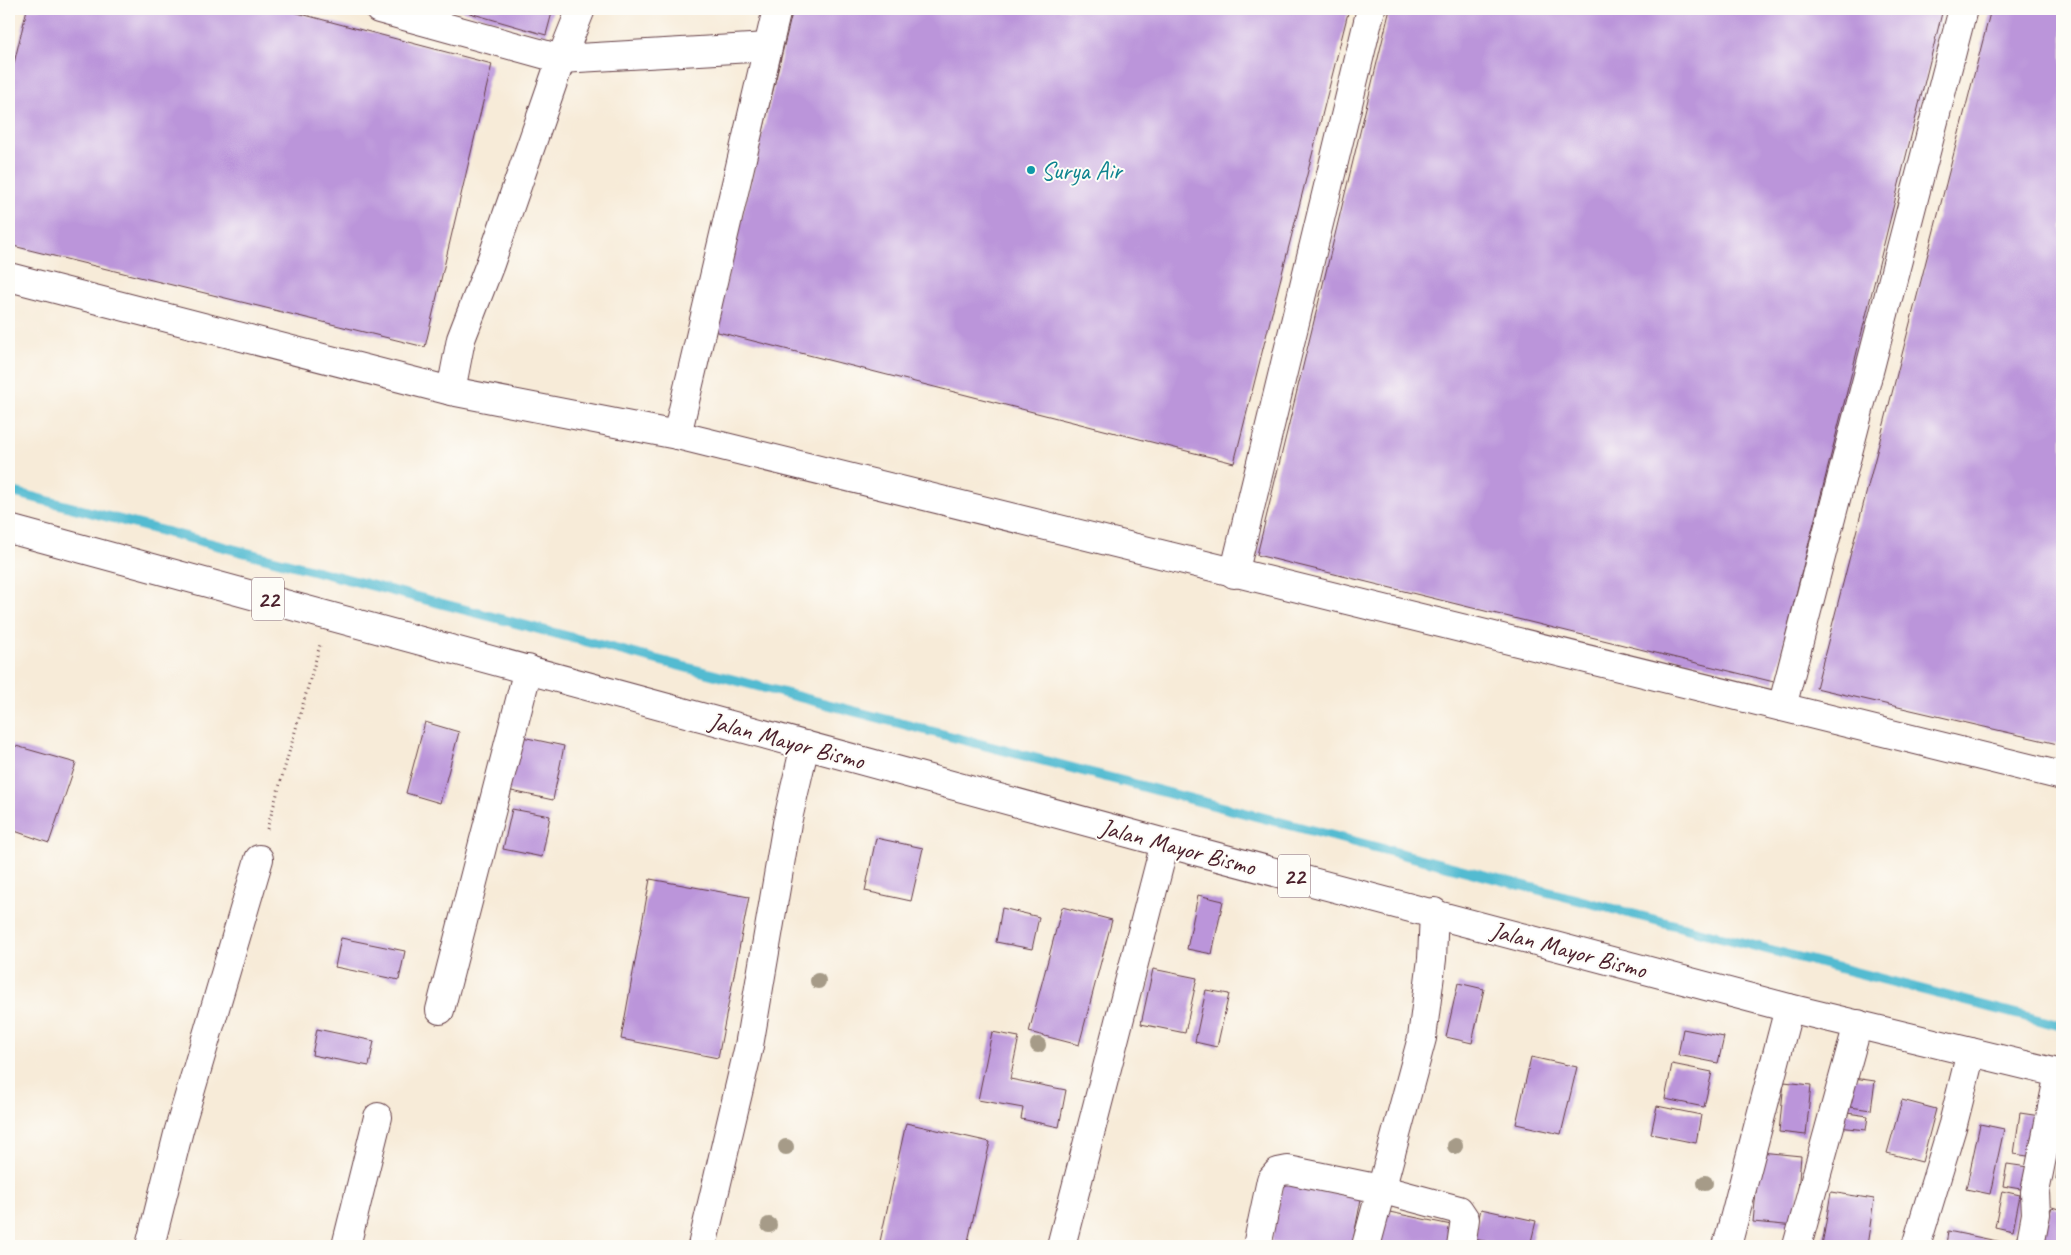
<svg xmlns="http://www.w3.org/2000/svg" width="2071" height="1255" viewBox="0 0 2071 1255" font-family="Caveat,sans-serif">
<style>
.lines{fill:none;stroke-linecap:round;stroke-linejoin:round}
.stream{stroke:#53bbd1;stroke-width:10}
.building{fill:#bb95da}
.minor-casing{stroke:#643e45;stroke-width:30}
.highway-casing{stroke:#643e45;stroke-width:30}
.path{stroke:#643e45;stroke-width:3;stroke-dasharray:1 4;stroke-linecap:butt}
.minor{stroke:#fff;stroke-width:28}
.highway{stroke:#fff;stroke-width:28}
.tree{fill:#a69b88}
.culture-dot{fill:#0f9aa8;stroke:#fdfcf7;stroke-width:2}
.labels{text-anchor:middle;stroke-width:4;stroke-linejoin:round;paint-order:stroke}
.shield{fill:#fdfcf7;stroke:#806168;stroke-width:1}
.shield-label{font-size:24px;font-weight:bold;fill:#4a1f2b}
.culture-label{font-size:25px;fill:#0d838f;stroke:#fdfcf7;text-anchor:start}
.street-label{font-size:25px;fill:#4a1f2b;stroke:#fdfcf7}
</style>
<rect width="100%" height="100%" fill="#fdfcf7"/>
<filter id="ink" filterUnits="userSpaceOnUse"><feTurbulence type="fractalNoise" baseFrequency=".02" numOctaves="2"/><feDisplacementMap in="SourceGraphic" scale="10" xChannelSelector="R" yChannelSelector="G"/><feConvolveMatrix kernelMatrix="1 2 1 2 8 2 1 2 1" color-interpolation-filters="sRGB"/></filter>
<filter id="wash" filterUnits="userSpaceOnUse"><feTurbulence type="fractalNoise" baseFrequency=".0096" numOctaves="4" result="noise"/><feDisplacementMap in="SourceGraphic" scale="20" xChannelSelector="R" yChannelSelector="G"/><feGaussianBlur stdDeviation="1.12" result="paint"/><feColorMatrix in="noise" values="0 0 0 0 0 0 0 0 0 0 0 0 0 0 0 0 0 1.4 0 .05"/><feComposite in="paint" operator="in"/></filter>
<g filter="url(#wash)">
<rect width="100%" height="100%" fill="#f7ebd8"/>
<g class="lines">
<path class="stream" d="M9,491L2062,1026"/>
</g>
<g id="blocks">
<g class="building">
<path d="M27,9H282L492,64L425,347L9,245V84Z"/>
<path d="M456,9H553L546,35Z"/>
<path d="M793,9H1349L1234,463L714,331Z"/>
<path d="M1390,9H1943L1774,682L1257,555Z"/>
<path d="M1991,9H2062V745L1816,688Z"/>
<path d="M425,722L459,732L440,803L406,793Z"/>
<path d="M518,736L564,746L553,800L507,790Z"/>
<path d="M9,744L76,763L49,843L9,829Z"/>
<path d="M512,809L550,816L542,857L503,849Z"/>
<path d="M876,838L923,848L911,901L865,891Z"/>
<path d="M650,879L749,897L718,1058L621,1039Z"/>
<path d="M1198,895L1223,901L1212,954L1187,949Z"/>
<path d="M1062,907L1112,920L1079,1045L1029,1032Z"/>
<path d="M1002,908L1039,917L1032,949L996,942Z"/>
<path d="M341,938L405,951L399,980L335,967Z"/>
<path d="M1153,969L1197,978L1185,1033L1141,1024Z"/>
<path d="M1458,983L1484,989L1472,1043L1446,1037Z"/>
<path d="M1206,990L1229,994L1217,1047L1195,1042Z"/>
<path d="M317,1029L374,1041L369,1066L312,1055Z"/>
<path d="M1683,1029L1724,1037L1718,1063L1678,1055Z"/>
<path d="M992,1032L1019,1037L1010,1079L1066,1090L1059,1127L1021,1119L1023,1108L978,1100Z"/>
<path d="M1531,1057L1577,1067L1561,1134L1516,1124Z"/>
<path d="M1672,1064L1712,1072L1704,1107L1665,1099Z"/>
<path d="M1847,1077L1875,1081L1871,1110L1843,1106Z"/>
<path d="M1784,1082L1811,1085L1806,1135L1779,1132Z"/>
<path d="M1902,1100L1936,1109L1922,1162L1887,1153Z"/>
<path d="M1657,1106L1701,1115L1696,1143L1651,1134Z"/>
<path d="M1840,1112L1868,1116L1866,1130L1838,1127Z"/>
<path d="M2020,1113L2040,1116L2034,1157L2014,1154Z"/>
<path d="M906,1123L990,1142L967,1246H879Z"/>
<path d="M1980,1124L2004,1129L1990,1194L1966,1189Z"/>
<path d="M2061,1142H2062V1180L2056,1179Z"/>
<path d="M1760,1152L1801,1156L1795,1226L1753,1222Z"/>
<path d="M2007,1164L2035,1168L2032,1191L2003,1186Z"/>
<path d="M1283,1183L1361,1199L1352,1246H1294L1271,1242Z"/>
<path d="M2002,1191L2020,1195L2013,1231L1995,1227Z"/>
<path d="M1831,1192L1874,1199L1867,1246H1822Z"/>
<path d="M2052,1207L2062,1210V1246L2040,1242Z"/>
<path d="M1481,1209L1536,1221L1530,1246H1508L1474,1239Z"/>
<path d="M1380,1210L1456,1226L1452,1246H1373Z"/>
<path d="M1948,1231L2002,1242L2001,1246H1946Z"/>
<path d="M180,1240L211,1245V1246H180Z"/>
</g>
</g>
</g>
<g filter="url(#ink)">
<use href="#blocks" fill-opacity="0" stroke="#643e45" stroke-width="1"/>
<g class="lines">
<g class="minor-casing">
<g id="minor">
<path d="M379,9L561,59L768,47"/>
<path d="M9,277L451,391L461,339L490,264L561,59L581,9"/>
<path d="M451,391L677,435L2062,776"/>
<path d="M677,435L777,9"/>
<path d="M1234,574L1371,9"/>
<path d="M1782,707L1963,9"/>
<path d="M440,1010L528,669"/>
<path d="M150,1246L179,1130L259,859"/>
<path d="M346,1246L378,1117"/>
<path d="M702,1246L749,1046L787,823L805,745"/>
<path d="M1061,1246L1165,843"/>
<path d="M1257,1246L1271,1180L1278,1172L1288,1170L1380,1189L1459,1210L1465,1219L1461,1246"/>
<path d="M1366,1246L1422,1038L1432,959L1434,912"/>
<path d="M1727,1246L1789,1008"/>
<path d="M1797,1246L1858,1024"/>
<path d="M1916,1246L1953,1124L1971,1052"/>
<path d="M2030,1246L2036,1214L2035,1192L2059,1073"/>
</g>
</g>
<g class="highway-casing">
<path id="highway" d="M9,529L1165,843L1789,1008L2062,1074"/>
</g>
<path class="path" d="M267,829L320,645"/>
<use href="#minor" class="minor"/>
<use href="#highway" class="highway"/>
</g>
<g class="tree">
<circle cx="818" cy="981" r="8"/>
<circle cx="1038" cy="1045" r="8"/>
<circle cx="1455" cy="1146" r="8"/>
<circle cx="786" cy="1147" r="8"/>
<circle cx="1705" cy="1183" r="8"/>
<circle cx="769" cy="1225" r="8"/>
</g>
</g>
<circle class="culture-dot" cx="1031" cy="170" r="5"/>
<g class="labels">
<g class="shield">
<rect x="252" y="577.5" width="32" height="43" rx="4"/>
<rect x="1278" y="854.5" width="32" height="43" rx="4"/>
</g>
<g class="shield-label">
<text x="268" y="607">22</text>
<text x="1294" y="884">22</text>
</g>
<g class="culture-label">
<text x="1041" y="179">Surya Air</text>
</g>
<g class="street-label">
<text transform="translate(787 740) rotate(15)" y="9">Jalan Mayor Bismo</text>
<text transform="translate(1178 846) rotate(15)" y="9">Jalan Mayor Bismo</text>
<text transform="translate(1569 949) rotate(15)" y="9">Jalan Mayor Bismo</text>
</g>
</g>
<rect width="2071" height="1255" fill="none" stroke="#fdfcf7" stroke-width="30"/>
</svg>
